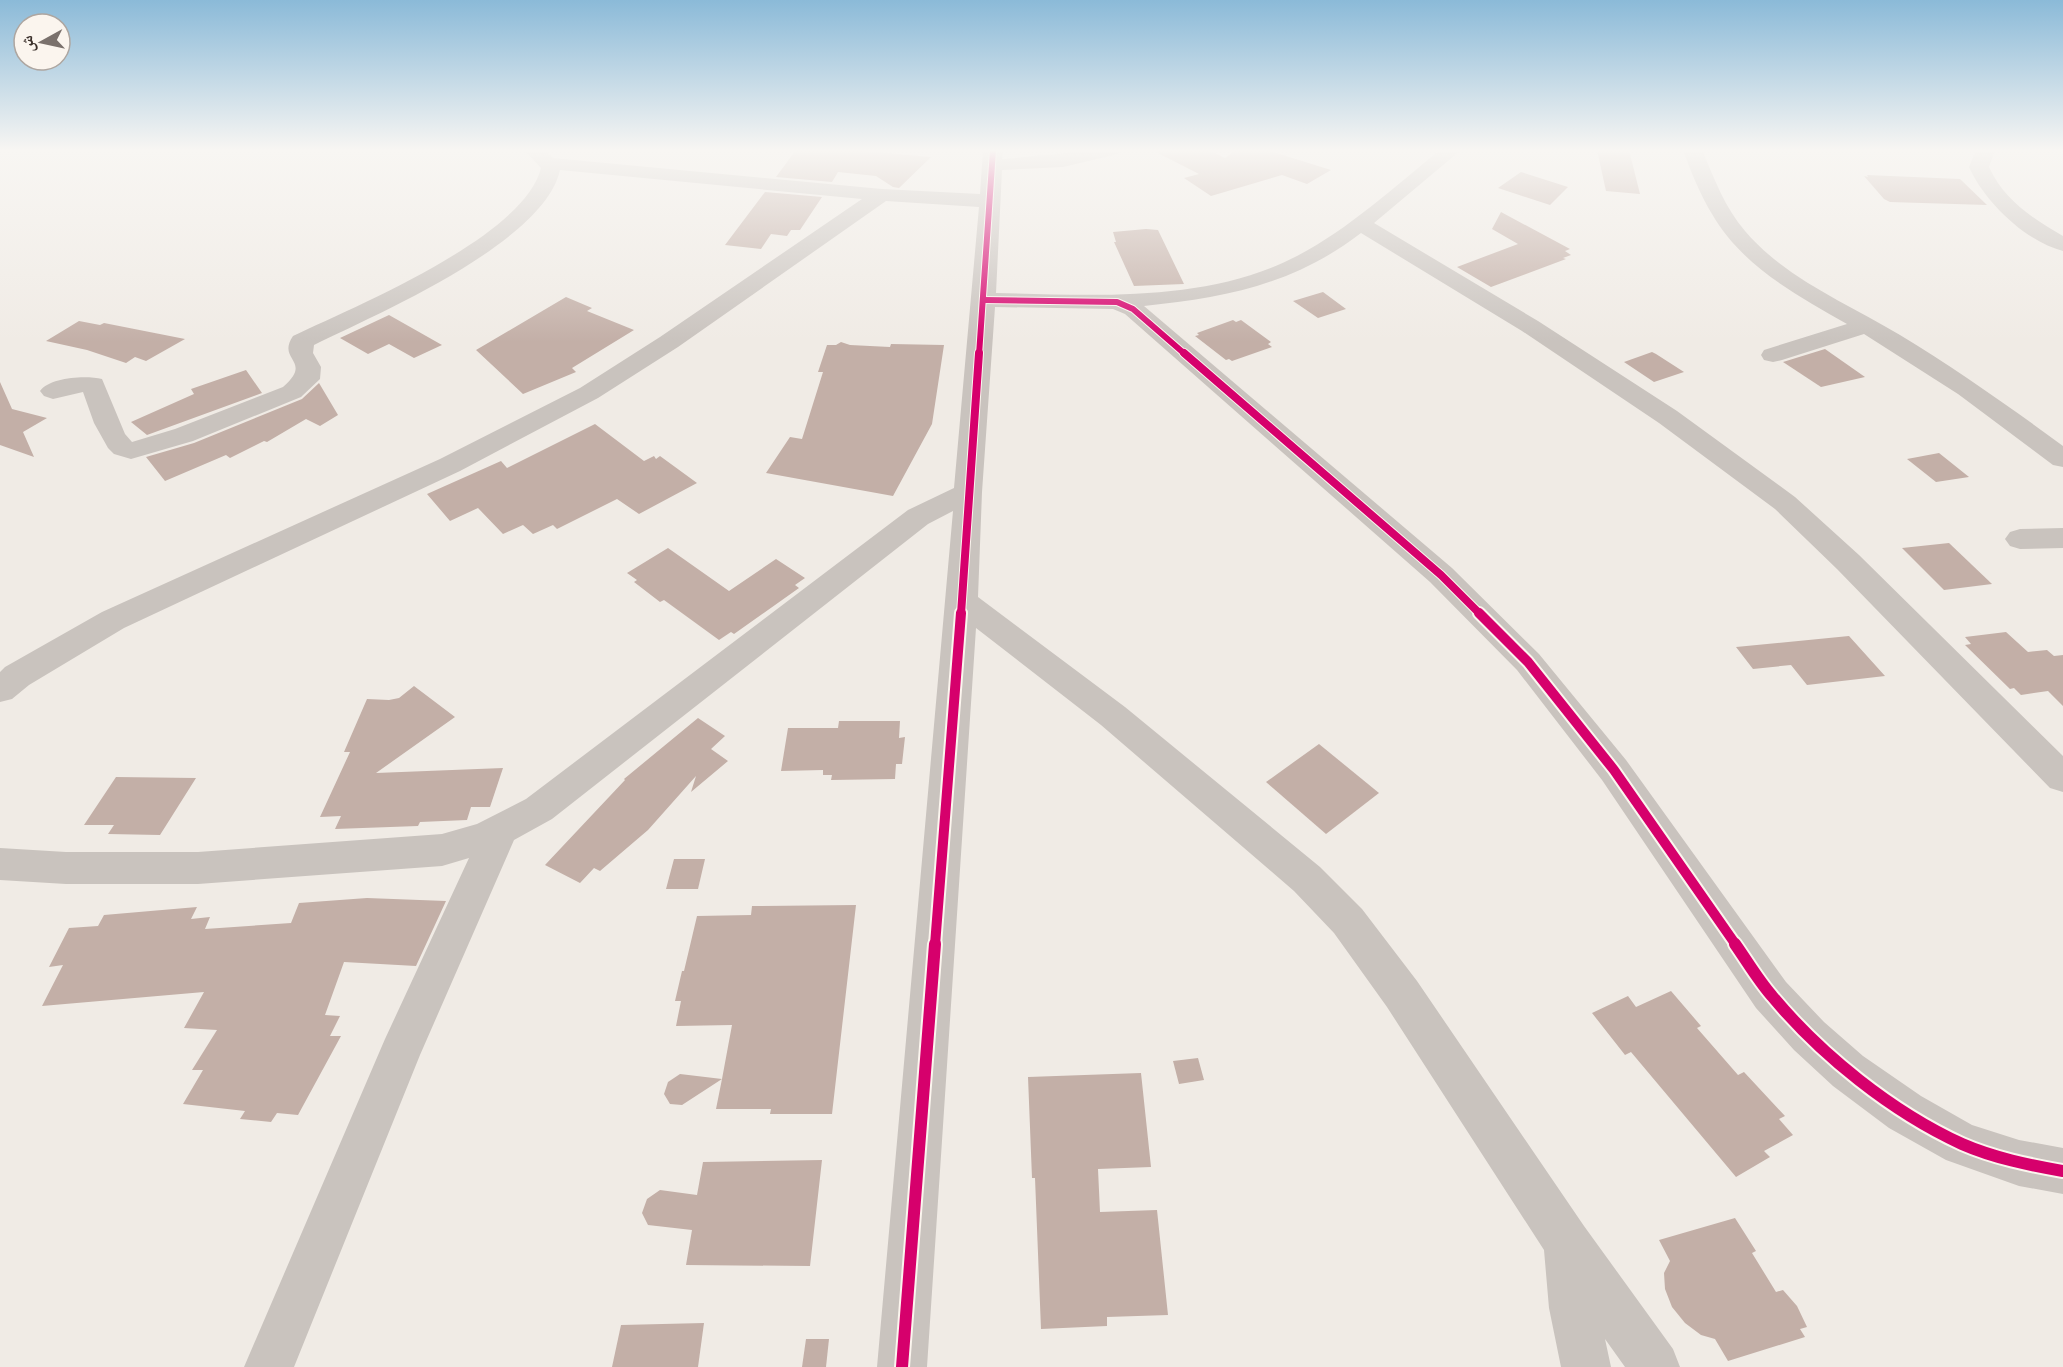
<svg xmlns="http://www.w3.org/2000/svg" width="2063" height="1367" viewBox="0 0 2063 1367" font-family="'Roboto Condensed','Noto Naskh Arabic',sans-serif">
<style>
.building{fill:#c3afa7}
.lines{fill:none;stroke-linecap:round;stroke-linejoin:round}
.minor{fill:#c9c3be;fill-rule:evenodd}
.cycleway-far3-casing{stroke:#fbf5ee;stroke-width:8}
.cycleway-far2-casing{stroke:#fbf5ee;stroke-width:10}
.cycleway-far1-casing{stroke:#fbf5ee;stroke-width:14}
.cycleway-casing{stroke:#fbf5ee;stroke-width:16}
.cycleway-far3{stroke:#d6006c;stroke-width:6}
.cycleway-far2{stroke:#d6006c;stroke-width:8}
.cycleway-far1{stroke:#d6006c;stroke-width:10}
.cycleway{stroke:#d6006c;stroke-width:12}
</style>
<rect width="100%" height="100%" fill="#f0ebe5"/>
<g class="building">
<path d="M796,150H852L931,157L899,188L893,187L876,176L838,172L832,182L776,177Z"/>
<path d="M1152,150H1209L1225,158L1236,150H1267L1331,170L1307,184L1282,175L1211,196L1184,178L1199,174Z"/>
<path d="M1597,150H1629L1640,194L1606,191Z"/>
<path d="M1521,172L1568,187L1550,205L1498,188Z"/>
<path d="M1867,175L1960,179L1987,205L1890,202L1884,199L1864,176L1868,177Z"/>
<path d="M765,192L822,197L800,230H791L787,236L771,234L761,249L725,245Z"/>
<path d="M1501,212L1570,249L1565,251L1571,255L1563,258L1566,259L1491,287L1457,267L1518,244L1492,229Z"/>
<path d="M1146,229L1158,230L1184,284L1134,286L1114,242H1116L1113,232Z"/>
<path d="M1323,292L1346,309L1318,318L1293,301Z"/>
<path d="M566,297L592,308L587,311L634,330L572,368L576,372L523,394L476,350Z"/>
<path d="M389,315L442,345L414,358L389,344L368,354L340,338Z"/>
<path d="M1233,320L1236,322L1241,320L1271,342L1268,344L1272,347L1232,361L1229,359L1226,360L1195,336L1199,335L1197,333Z"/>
<path d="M79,321L100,325L104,323L185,339L146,361L135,357L126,363L87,350L46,341Z"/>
<path d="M841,342L850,345L890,347L891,344L944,345L932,424L893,496L766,473L790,437L802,439L823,372H818L827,345H836Z"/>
<path d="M1825,349L1865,377L1821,387L1783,362Z"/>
<path d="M1652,352L1656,354L1684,372L1654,382L1624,362Z"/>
<path d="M246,370L262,393L147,435L131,422L194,394L191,389Z"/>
<path d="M0,382L12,409L47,418L23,432L34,457L0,445Z"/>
<path d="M319,383L338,415L320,426L306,419L267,442L264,441L230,458L226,455L165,481L146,457L194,443L302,399Z"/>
<path d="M595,424L644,461L654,456L656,459L660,456L697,483L639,514L617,499L557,529L553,525L533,534L523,525L503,534L478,508L450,521L427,494L501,461L507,468Z"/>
<path d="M1939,453L1969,477L1936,482L1907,459Z"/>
<path d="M1949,543L1992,584L1944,590L1902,548Z"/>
<path d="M668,548L729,591L776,559L805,578L795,585L799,588L734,634L731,632L719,640L664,600L660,602L634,582L637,580L627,573Z"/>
<path d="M2006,632L2028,652L2047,650L2054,656L2063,655V706L2048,691L2021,695L2014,688L2010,689L1965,645L1971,644L1965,637Z"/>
<path d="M1849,636L1885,676L1807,685L1791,665L1753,669L1736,647Z"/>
<path d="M414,686L455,717L376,773L503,768L490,807H471L467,820L420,822L418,826L335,829L341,816L320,817L350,752H344L367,699L389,700L399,698Z"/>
<path d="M698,718L725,736L711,749L728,761L691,792L696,776L648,830L600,871L594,868L580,883L545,865L625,780L624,779Z"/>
<path d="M839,721H900L899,738L905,737L902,764H896L895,779L831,780L832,775H823V770L781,771L788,728H838Z"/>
<path d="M1319,744L1379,793L1326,834L1266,782Z"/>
<path d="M116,777L196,778L160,835L108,834L114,825H84Z"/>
<path d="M674,859H705L698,889H666Z"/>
<path d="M367,898L446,901L416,966L344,962L325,1015L340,1016L330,1036H341L298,1115L277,1113L271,1122L240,1119L245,1111L183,1104L203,1070H192L217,1030L184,1028L204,992L42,1006L63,965L49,967L69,928L98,926L104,915L197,907L191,919L210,917L205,929L291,923L299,903Z"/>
<path d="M856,905L832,1114H770L771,1109H716L722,1079L682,1105L670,1104L664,1094L668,1082L680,1074L722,1079L732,1025L676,1026L681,1001H675L682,971H684L697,916L751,915L752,906Z"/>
<path d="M1671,991L1701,1026L1697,1028L1738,1075L1744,1072L1785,1116L1779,1119L1793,1135L1764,1151L1770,1157L1736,1177L1631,1052L1625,1055L1592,1013L1628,996L1636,1007Z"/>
<path d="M1198,1058L1204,1080L1179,1084L1173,1061Z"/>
<path d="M1141,1073L1151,1167L1098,1169L1100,1212L1157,1210L1168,1315L1107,1317V1326L1041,1329L1035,1178H1032L1028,1077Z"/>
<path d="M822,1160L810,1266L686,1265L692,1230L648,1225L642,1213L647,1199L660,1190L697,1195L703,1162Z"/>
<path d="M1735,1218L1756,1251L1752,1253L1776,1292L1783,1290L1797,1306L1807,1327L1800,1329L1805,1337L1728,1361L1715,1339L1701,1335L1685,1323L1672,1307L1665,1289L1664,1273L1670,1261L1659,1240Z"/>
<path d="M704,1323L698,1367H612L621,1325Z"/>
<path d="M806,1339H829L826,1367H802Z"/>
</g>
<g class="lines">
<g class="minor">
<path d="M524,150H545L553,158L882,189L980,194L983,150H1003L1002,159C1042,156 1081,150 1120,150L1118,154L1063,167L1002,170L996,293C1095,295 1206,303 1297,256C1349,229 1394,187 1440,150H1461L1374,223L1538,321L1677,411L1795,497L1859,555L2063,756V792L2050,788L1837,569L1775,509L1659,423L1522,331L1361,233C1295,284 1225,298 1144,306L1452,568L1539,654L1626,760L1786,982L1824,1022L1863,1056L1921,1096L1972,1125L2019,1140L2063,1148V1194L2019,1186L1946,1160L1889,1128L1833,1086L1794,1050L1756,1008L1602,780L1517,670L1430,582L1125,314L1113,309L995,307L982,492L978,597L1125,707L1320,867L1362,909L1417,981L1584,1226L1673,1349L1680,1367H1625L1605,1339L1611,1367H1561L1549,1308L1544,1250L1387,1007L1334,933L1294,891L1101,725L976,628L927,1367H877L953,511L928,524L552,819L514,840L420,1055L294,1367H244L385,1039L469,858L442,866L198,884H66L0,880V848L66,852H198L442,834L477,824L526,799L908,510L954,488L979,207L886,201L678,347L598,398L460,471L124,628L29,685L12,699L0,702V672L5,667L102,612L440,459L580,388L660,337L862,199L560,170C544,243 377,314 314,345L313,353L321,367L320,379L301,397L193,441L131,459L114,454L108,448L94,423L83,392L53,399L44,396L40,391C50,377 86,375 102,379L125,434L132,442L175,429L283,387C314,360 276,361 293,336C356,306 524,237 541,168Z"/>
<path d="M1683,150H1702C1714,178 1725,208 1745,231C1786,279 1847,303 1900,335C1956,369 2010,407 2063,446V467L2053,465L1958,394L1864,334L1782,360L1773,362L1764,360L1761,355L1764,350L1847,324C1795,294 1743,267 1712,214C1700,194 1691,172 1683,150Z"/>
<path d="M1976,150H1995L1989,167C2004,200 2032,218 2063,236V251C2026,242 1984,201 1969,167Z"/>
<path d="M2063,528V548L2020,549L2010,546L2005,539L2010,532L2020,529Z"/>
</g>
<g class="cycleway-far3-casing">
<g id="cycleway-far3">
<path d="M984,300L1117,302L1133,309L1186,355"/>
<path d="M979,355L993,150"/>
</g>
</g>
<g class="cycleway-far2-casing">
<g id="cycleway-far2">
<path d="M1184,353L1441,575L1480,614"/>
<path d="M961,614L979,353"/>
</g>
</g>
<g class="cycleway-far1-casing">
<g id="cycleway-far1">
<path d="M1479,613L1528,662L1614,770L1736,945"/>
<path d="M935,945L961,613"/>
</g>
</g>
<g class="cycleway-casing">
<g id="cycleway">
<path d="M1735,944C1747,961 1758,980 1772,996C1821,1055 1892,1112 1962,1144C1994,1158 2029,1165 2063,1171"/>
<path d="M902,1367L935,944"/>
</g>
</g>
<use href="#cycleway-far3" class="cycleway-far3"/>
<use href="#cycleway-far2" class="cycleway-far2"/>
<use href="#cycleway-far1" class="cycleway-far1"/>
<use href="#cycleway" class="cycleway"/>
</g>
<linearGradient id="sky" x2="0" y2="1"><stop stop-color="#8bbad8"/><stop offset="0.44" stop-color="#f8f6f3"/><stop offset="1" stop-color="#f8f6f3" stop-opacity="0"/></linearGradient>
<rect width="2063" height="342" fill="url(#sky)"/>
<g transform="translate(42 42) rotate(262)"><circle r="28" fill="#fbf5ee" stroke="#aea6a0" stroke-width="1.5"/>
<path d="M0-4.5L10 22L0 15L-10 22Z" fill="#7a716c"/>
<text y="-9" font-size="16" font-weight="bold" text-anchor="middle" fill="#3b302b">ش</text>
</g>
</svg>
